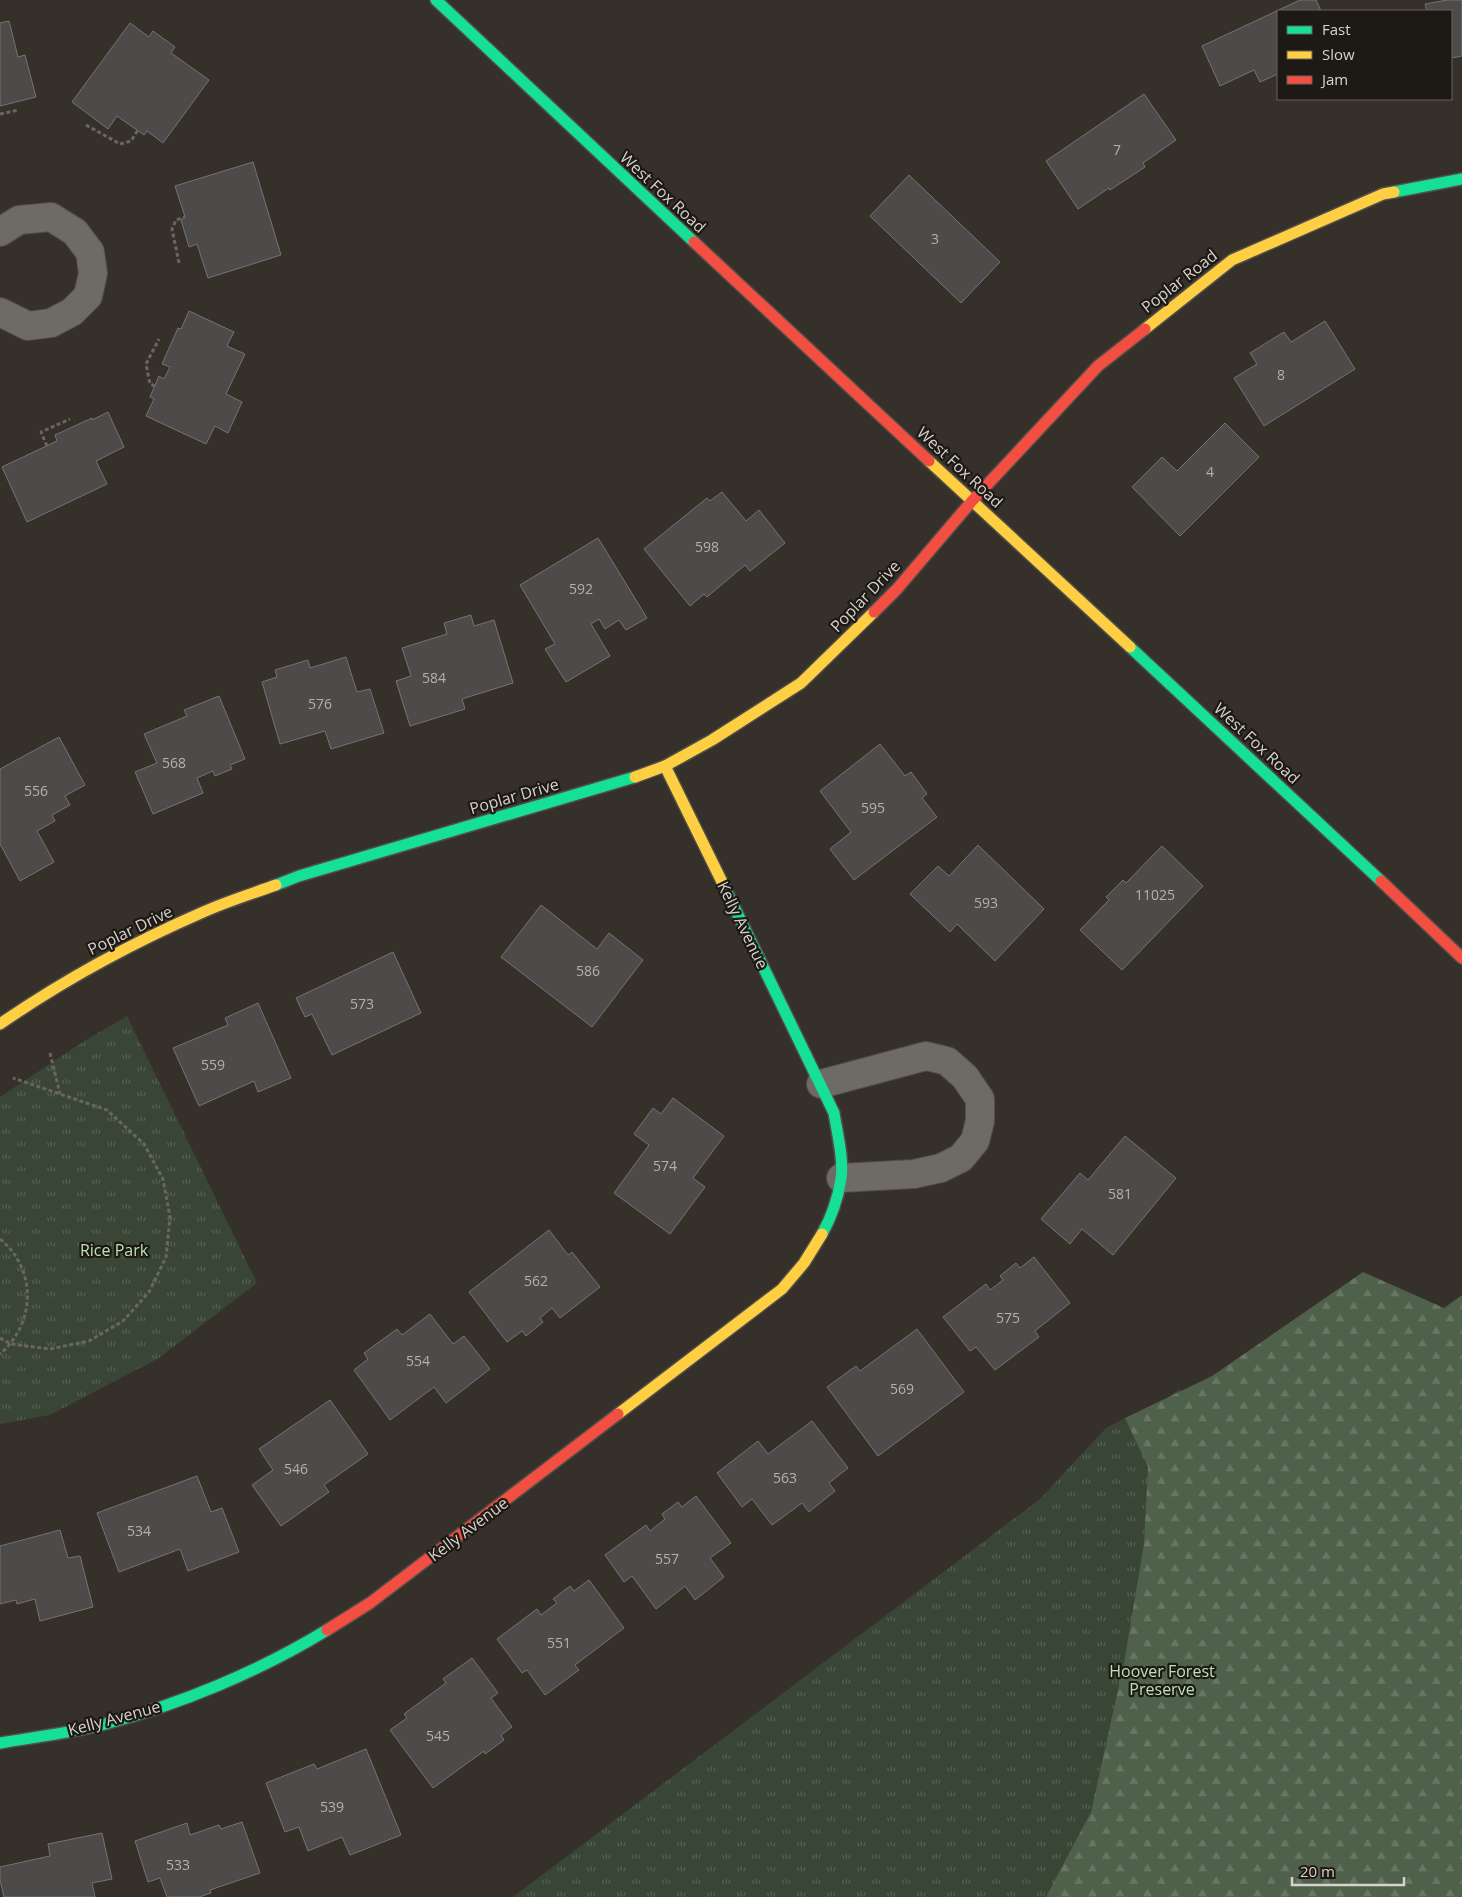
<svg xmlns="http://www.w3.org/2000/svg" width="1462" height="1897" viewBox="0 0 1462 1897" font-family="'Open Sans',sans-serif">
<style>
.grass{fill:url(#grass-tufts)}
.forest{fill:url(#forest-firs)}
.building{fill:#4d4a4a;stroke:#767372}
.lines{fill:none;stroke-linecap:round;stroke-linejoin:round}
.street-casing{stroke:#514d48;stroke-width:30}
.fast-casing{stroke:#514d48;stroke-width:14}
.slow-casing{stroke:#514d48;stroke-width:14}
.jam-casing{stroke:#514d48;stroke-width:14}
.path{stroke:#696661;stroke-width:3;stroke-dasharray:4 2.5;stroke-linecap:butt}
.street{stroke:#6e6a66;stroke-width:28}
.fast{stroke:#16e098;stroke-width:11}
.slow{stroke:#ffcf43;stroke-width:11}
.jam{stroke:#f24e42;stroke-width:11}
.labels{text-anchor:middle;stroke-width:4.5;stroke-linejoin:round;paint-order:stroke}
.number-label{font-size:14px;fill:#b5b0ac}
.street-label{font-size:16px;fill:#d8d2cc;stroke:#1d1914}
.park-label{font-size:16px;fill:#bae3b3;stroke:#1d1914}
</style>
<defs>
<pattern id="grass-tufts" width="24" height="20" patternUnits="userSpaceOnUse" patternTransform="scale(1.25)"><rect width="24" height="20" fill="#394635"/><path d="M3 7l-1-3M5 7V3M7 7l1-3M15 17l-1-3M17 17v-4M19 17l1-3" fill="none" stroke="#556051"/></pattern>
<pattern id="forest-firs" width="22" height="20" patternUnits="userSpaceOnUse" patternTransform="scale(1.25)"><rect width="22" height="20" fill="#4f614b"/><path d="M5 1l3.5 6h-7zM16 11l3.5 6h-7z" fill="#687764"/></pattern>
</defs>
<rect width="100%" height="100%" fill="#35302a"/>
<g class="grass">
<path d="M127,1016L257,1283L159,1358L50,1415L0,1424V1097L86,1040Z"/>
<path d="M1179,1389L1461,1671L1462,1897H513L1040,1499L1106,1428L1125,1418L1130,1428Z"/>
</g>
<path class="forest" d="M1363,1272L1444,1308L1462,1295V1897H1046L1091,1812L1124,1663L1144,1544L1148,1467L1125,1418L1212,1376Z"/>
<g class="building">
<path d="M1300,0H1316L1321,11H1278V74L1260,82L1254,70L1220,86L1202,46Z"/>
<path d="M1447,0H1462V56L1451,58V11H1427L1425,4Z"/>
<path d="M9,21L18,57L25,55L36,97L0,106V23Z"/>
<path d="M130,23L149,37L153,31L175,47L171,53L209,80L163,143L147,131L144,135L117,116L108,129L72,102Z"/>
<path d="M1144,94L1176,140L1143,163L1145,167L1110,190L1109,188L1078,209L1046,161Z"/>
<path d="M253,162L281,255L208,278L197,244L189,247L181,220L185,217L175,186Z"/>
<path d="M909,175L1000,262L961,303L870,216Z"/>
<path d="M189,311L234,332L227,346L245,354L226,394L242,402L228,433L215,426L206,444L146,416L154,399L150,397L159,376L164,379L170,367L162,364L178,328L181,329Z"/>
<path d="M1325,321L1355,369L1264,426L1234,378L1257,364L1250,353L1284,332L1291,342Z"/>
<path d="M108,412L124,447L96,461L107,484L27,522L2,467L57,441L55,435L92,418V420Z"/>
<path d="M1225,423L1259,457L1180,536L1132,487L1162,457L1177,471Z"/>
<path d="M722,492L746,521L759,510L785,543L750,571L745,565L707,597L704,594L690,606L644,549L707,498L710,501Z"/>
<path d="M598,538L647,618L626,630L619,620L605,629L599,619L591,624L610,656L566,682L545,649L555,644L520,585Z"/>
<path d="M471,615L474,626L494,620L513,683L462,699L465,709L410,726L396,681L411,676L402,648L447,634L444,623Z"/>
<path d="M346,657L357,692L370,689L384,733L331,749L325,731L280,744L262,682L277,677L275,670L308,660L310,668Z"/>
<path d="M219,696L245,759L230,765L232,769L215,776L213,771L197,778L203,793L153,814L135,772L157,763L144,734L187,716L184,710Z"/>
<path d="M59,737L85,785L65,796L70,805L52,815L55,821L37,831L54,862L20,881L0,844V769Z"/>
<path d="M880,744L905,776L911,772L927,794L922,798L937,817L854,880L830,849L851,832L820,791Z"/>
<path d="M978,845L1044,909L995,961L957,924L950,932L910,894L938,866L949,876Z"/>
<path d="M1162,846L1203,886L1122,970L1080,930L1109,900L1106,897L1123,880L1126,883Z"/>
<path d="M541,905L597,949L609,933L643,960L592,1027L501,957Z"/>
<path d="M393,952L421,1013L332,1055L312,1014L305,1017L296,998Z"/>
<path d="M258,1003L291,1078L258,1092L254,1081L199,1106L173,1048L228,1025L225,1018Z"/>
<path d="M673,1098L724,1136L693,1178L705,1187L670,1234L614,1193L649,1145L634,1134L653,1108L661,1114Z"/>
<path d="M1125,1136L1176,1178L1113,1255L1082,1229L1070,1244L1041,1219L1080,1173L1088,1180Z"/>
<path d="M549,1230L568,1255L572,1252L600,1287L560,1318L552,1308L540,1318L543,1322L526,1336L522,1331L507,1342L469,1292Z"/>
<path d="M1034,1257L1070,1303L1035,1331L1039,1337L995,1370L976,1347L970,1351L943,1317L986,1284L990,1290L1003,1280L1000,1276L1016,1263L1020,1268Z"/>
<path d="M430,1314L453,1344L464,1336L490,1369L446,1403L434,1387L390,1420L354,1370L368,1359L364,1353L397,1329L402,1335Z"/>
<path d="M917,1329L964,1392L878,1456L827,1387L856,1366L860,1371Z"/>
<path d="M330,1400L368,1454L324,1485L329,1492L281,1526L252,1485L273,1470L259,1449Z"/>
<path d="M812,1421L848,1468L829,1483L835,1491L809,1512L802,1503L772,1525L752,1499L742,1507L717,1473L758,1441L768,1454Z"/>
<path d="M197,1476L211,1512L222,1508L239,1552L188,1571L180,1549L119,1572L97,1513Z"/>
<path d="M696,1496L731,1543L710,1558L724,1577L695,1600L685,1586L656,1609L632,1576L624,1582L605,1555L646,1525L650,1531L665,1519L662,1514L678,1502L682,1507Z"/>
<path d="M60,1530L68,1558L80,1556L93,1607L40,1621L35,1599L17,1604L16,1600L0,1604V1546Z"/>
<path d="M589,1580L624,1628L575,1665L579,1670L545,1695L527,1670L522,1673L497,1639L537,1609L541,1615L557,1603L553,1599L570,1586L574,1591Z"/>
<path d="M472,1658L498,1693L491,1698L512,1727L501,1735L504,1740L485,1754L484,1751L433,1788L390,1730L407,1718L404,1714L446,1683L443,1679Z"/>
<path d="M366,1749L401,1835L350,1855L342,1837L308,1851L299,1827L285,1832L266,1783L314,1764L317,1769Z"/>
<path d="M242,1822L260,1873L210,1890L211,1893L199,1897H167L160,1878L148,1882L135,1841L187,1823L190,1835L219,1825L221,1829Z"/>
<path d="M102,1833L112,1879L92,1883L95,1897H4L0,1880V1867L50,1856L48,1844Z"/>
</g>
<g class="lines">
<g class="street-casing">
<g id="street">
<path d="M0,232L19,220L51,217L75,232L90,252L93,273L88,296L72,312L51,323L28,326L0,312"/>
<path d="M821,1084L926,1056L947,1061L965,1077L980,1099V1121L975,1141L961,1158L941,1168L914,1174L841,1178"/>
</g>
</g>
<g class="fast-casing">
<g id="fast">
<path d="M436,0L694,242"/>
<path d="M1394,192L1462,179"/>
<path d="M1130,647L1381,881"/>
<path d="M276,885L299,876L635,777"/>
<path d="M724,886L834,1113C837,1132 844,1160 841,1179C838,1198 831,1218 822,1234"/>
<path d="M0,1743C35,1737 71,1733 105,1724C181,1704 260,1671 327,1630"/>
</g>
</g>
<g class="slow-casing">
<g id="slow">
<path d="M1145,329L1232,260L1383,194L1394,192"/>
<path d="M929,461L1130,647"/>
<path d="M665,766L724,886"/>
<path d="M635,777L665,766L712,740L801,683L874,612"/>
<path d="M0,1024C61,982 132,943 201,913C225,902 251,894 276,885"/>
<path d="M618,1414L782,1289L804,1263L822,1234"/>
</g>
</g>
<g class="jam-casing">
<g id="jam">
<path d="M694,242L929,461"/>
<path d="M874,612L897,589L972,501L1098,366L1145,329"/>
<path d="M1381,881L1462,958"/>
<path d="M327,1630L370,1603L618,1414"/>
</g>
</g>
<g class="path">
<path d="M0,114L19,110"/>
<path d="M86,125L120,144L131,141L138,130"/>
<path d="M179,263L172,229L176,220L185,217"/>
<path d="M155,386L150,384L146,364L159,339"/>
<path d="M47,446L41,432L70,419"/>
<path d="M50,1053L60,1094"/>
<path d="M0,1239C37,1269 36,1323 0,1354"/>
<path d="M0,1338L11,1344L50,1349L89,1341L123,1321L149,1292L166,1257L170,1217L163,1179L144,1144L107,1110L13,1078"/>
</g>
<use href="#street" class="street"/>
<use href="#fast" class="fast"/>
<use href="#slow" class="slow"/>
<use href="#jam" class="jam"/>
</g>
<g class="labels">
<g class="number-label">
<text x="1117" y="155">7</text>
<text x="935" y="244">3</text>
<text x="1281" y="380">8</text>
<text x="1210" y="477">4</text>
<text x="707" y="552">598</text>
<text x="581" y="594">592</text>
<text x="434" y="683">584</text>
<text x="320" y="709">576</text>
<text x="174" y="768">568</text>
<text x="36" y="796">556</text>
<text x="873" y="813">595</text>
<text x="1155" y="900">11025</text>
<text x="986" y="908">593</text>
<text x="588" y="976">586</text>
<text x="362" y="1009">573</text>
<text x="213" y="1070">559</text>
<text x="665" y="1171">574</text>
<text x="1120" y="1199">581</text>
<text x="536" y="1286">562</text>
<text x="1008" y="1323">575</text>
<text x="418" y="1366">554</text>
<text x="902" y="1394">569</text>
<text x="296" y="1474">546</text>
<text x="785" y="1483">563</text>
<text x="139" y="1536">534</text>
<text x="667" y="1564">557</text>
<text x="559" y="1648">551</text>
<text x="438" y="1741">545</text>
<text x="332" y="1812">539</text>
<text x="178" y="1870">533</text>
</g>
<g class="street-label">
<text transform="translate(663 192) rotate(43)" y="6">West Fox Road</text>
<text transform="translate(1179 281) rotate(-38)" y="6">Poplar Road</text>
<text transform="translate(960 467) rotate(43)" y="6">West Fox Road</text>
<text transform="translate(865 596) rotate(-46)" y="6">Poplar Drive</text>
<text transform="translate(1257 743) rotate(43)" y="6">West Fox Road</text>
<text transform="translate(514 796) rotate(-16)" y="6">Poplar Drive</text>
<text transform="translate(743 925) rotate(64)" y="6">Kelly Avenue</text>
<text transform="translate(130 930) rotate(-26)" y="6">Poplar Drive</text>
<text transform="translate(468 1529) rotate(-37)" y="6">Kelly Avenue</text>
<text transform="translate(114 1718) rotate(-15)" y="6">Kelly Avenue</text>
</g>
<g class="park-label">
<text x="114" y="1256">Rice Park</text>
<text x="1162" y="1677">Hoover Forest<tspan x="1162" dy="18">Preserve</tspan></text>
</g>
</g>
<rect x="1277" y="10" width="175" height="90" fill="#1d1914" stroke="#68635e"/>
<rect x="1287" y="26" width="25" height="8" fill="#16e098" stroke="#68635e"/>
<text x="1322" y="35" font-size="15" fill="#d8d2cc">Fast</text>
<rect x="1287" y="51" width="25" height="8" fill="#ffcf43" stroke="#68635e"/>
<text x="1322" y="60" font-size="15" fill="#d8d2cc">Slow</text>
<rect x="1287" y="76" width="25" height="8" fill="#f24e42" stroke="#68635e"/>
<text x="1322" y="85" font-size="15" fill="#d8d2cc">Jam</text>
<path d="M1292 1877v8h112v-8" fill="none" stroke="#d8d2cc" stroke-width="2.5"/>
<text x="1300" y="1877" font-size="15" fill="#d8d2cc" stroke="#1d1914" stroke-width="4" paint-order="stroke">20 m</text>
</svg>
